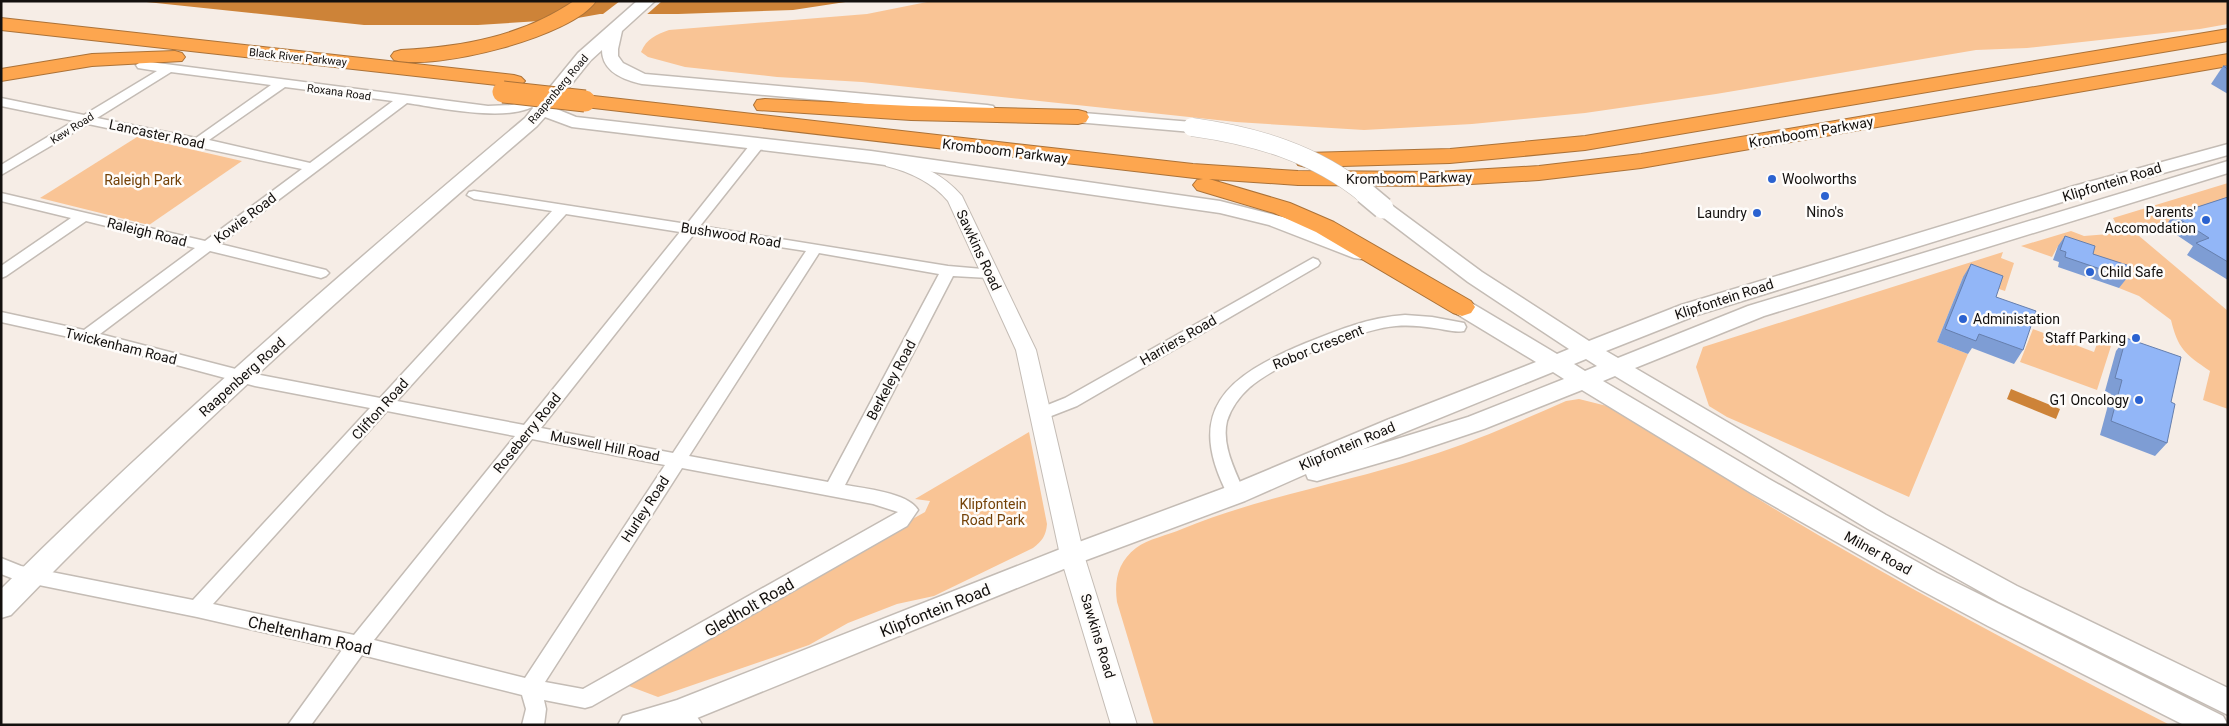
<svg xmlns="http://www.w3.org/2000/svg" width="2229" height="726" viewBox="0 0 2229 726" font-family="Roboto,sans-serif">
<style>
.green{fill:#f9c495}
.water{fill:#cd8338}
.pier{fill:#f6ede6}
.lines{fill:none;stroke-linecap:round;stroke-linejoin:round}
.minor-casing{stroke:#c4bcb5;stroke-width:3}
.tertiary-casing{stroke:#c4bcb5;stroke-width:2}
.secondary-casing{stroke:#c4bcb5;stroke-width:3}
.motorway-casing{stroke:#ab7238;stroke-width:2}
.minor{fill:#fff;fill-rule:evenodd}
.tertiary{fill:#fff;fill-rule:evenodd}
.secondary{fill:#fff;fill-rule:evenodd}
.motorway{fill:#fda64f;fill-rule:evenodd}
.secondary-bridge-far1-casing{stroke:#c4bcb5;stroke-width:19;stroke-linecap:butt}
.secondary-bridge-casing{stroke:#c4bcb5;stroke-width:24;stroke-linecap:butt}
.motorway-bridge-casing{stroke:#ab7238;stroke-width:23;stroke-linecap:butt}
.secondary-bridge-far1{stroke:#fff;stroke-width:18}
.secondary-bridge{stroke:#fff;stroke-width:21}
.motorway-bridge{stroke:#fda64f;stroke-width:21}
.wall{fill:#7e9dd4}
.building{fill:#92b6f7;stroke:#667fad}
.poi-dot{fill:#2b62d0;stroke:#fefcfa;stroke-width:2}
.labels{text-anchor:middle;stroke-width:5;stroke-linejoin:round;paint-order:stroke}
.far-street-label{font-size:11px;fill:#13100e;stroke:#fefcfa}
.street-label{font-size:14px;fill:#13100e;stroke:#fefcfa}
.poi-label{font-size:14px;fill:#13100e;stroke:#fefcfa;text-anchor:end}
.park-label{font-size:14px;fill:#744208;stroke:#fefcfa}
.near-street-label{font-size:16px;fill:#13100e;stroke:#fefcfa}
</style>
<rect width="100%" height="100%" fill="#f6ede6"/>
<g class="green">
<path d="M932,1H2228V24L2200,29L2027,48L1976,50L1716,94L1585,113L1472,124L1364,130L1236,122L862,82L777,77L685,67L648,57L641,52C647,38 656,35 669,30L867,14Z"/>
<path d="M137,137L242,161L149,225L40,198Z"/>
<path d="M2228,183V206L2165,227L2154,224L2132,230L2228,311V409L2203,400L2210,371C2185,354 2178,349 2171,320L2139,296L2119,288L2122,277L2058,246L2052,257L2021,246L2071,231L2084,236L2121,233L2113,218Z"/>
<path d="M2003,252L2001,258L2014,263L2005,291L1963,277L1937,342L1968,354L1909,497L1727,417L1709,406L1696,367L1703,347Z"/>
<path d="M2033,329L2094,352L2098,341L2111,346L2097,390L2020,362Z"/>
<path d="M1579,399L1607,406C1669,440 1727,481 1788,517C1912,591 2040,659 2170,725H1154L1117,602C1114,580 1118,562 1136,548C1148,539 1168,535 1182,529C1260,497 1345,483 1425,457C1474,442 1520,421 1566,401Z"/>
<path d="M1029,432L1047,524C1046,536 1042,541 1033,548L934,596L897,604L848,623L809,645L658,697L621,683L925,512L930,501L915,499Z"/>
</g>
<g class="water">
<path d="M137,1H852L793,10L678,14H600L572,19L478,25H364Z"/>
<path d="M2011,389L2060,409L2056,419L2007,399Z"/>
</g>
<path class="pier" d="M620,1H662L645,16L603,14Z"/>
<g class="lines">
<g class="minor-casing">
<g id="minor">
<path d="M142,61L488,106L512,105L535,96L541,100C520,126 437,107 407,103L220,244L326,270L329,273L326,276L321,278L210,251L100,334L255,374L380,398L552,211L474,199L467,195L469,192L474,191L687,224L753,141L758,140L765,144L700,226L948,266L994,270L997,273L994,276L989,278L953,276L845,485C863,488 909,493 918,510L907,526L592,706L585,708L544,700L546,709L544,725H522L526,709L522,695L362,655L311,725H288L342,650L197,617L19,581L1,574V558L21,566L193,600L370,408L255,386L87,341L1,322V312L84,330L195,248L86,221L6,276L1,278V266L71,218L1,201V193L205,241L302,169L88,124L1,175V165L74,121L1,106V98L84,115L157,71L138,68L136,65ZM171,72L271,85L196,138L97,118ZM285,87L393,101L310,163L209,140ZM566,214L680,232L524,425L397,401ZM694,234L806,251L673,453L541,428ZM819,253L939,274L828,482L689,456ZM387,411L515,436L354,635L213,604ZM532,439L665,465L525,678L374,640ZM682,468L873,504L898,512L583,689L545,682Z"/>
<path d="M1313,258L1318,260L1320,263L1318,266L1077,406L1041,420L1035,418L1033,414L1035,410L1065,398Z"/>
<path d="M1405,315L1432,317L1464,323L1466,327L1464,331C1454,333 1444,329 1434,328C1421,326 1409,325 1396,326C1359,329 1278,363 1250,387C1240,396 1231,408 1227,421C1221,446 1236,472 1245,494L1242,499L1236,501L1230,499C1182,410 1227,376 1306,343C1338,330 1370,317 1405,315Z"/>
<path d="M679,703C688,706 698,716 702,725H676L669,712L672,705Z"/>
</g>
</g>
<g class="tertiary-casing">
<path id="tertiary" d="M892,157C920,164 943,174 962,196L1036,350L1084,555L1137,725H1111L1060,555L1016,350L948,201C932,182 910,172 886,166L884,162L886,158Z"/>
</g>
<g class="secondary-casing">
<g id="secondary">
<path d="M637,1H655L622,31L618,49V56L623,63L645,74L987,105L993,106L996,110L993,114L987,115L642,84C624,80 602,72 602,50L590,61L553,107L554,108L576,117L871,151L1220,201L1283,217L1368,248L1371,253L1368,258L1361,259L1354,258L1269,225L1220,213L871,163L572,127L545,117L537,126C356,282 177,443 11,615L1,618V589C167,424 345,269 525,118L533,108L526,100L529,96L535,95L542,97L578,53Z"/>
<path d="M1059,111L1192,122L1198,123L1201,127L1198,131L1192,132L1053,120L1050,116L1053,112Z"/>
<path d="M2228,144V155L2088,194L1697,315L1606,351L1618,358L1748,306L2228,161V173L1764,316L1635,368L1886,515L2017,586L2228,688V715L1999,602L1868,529L1615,376L1603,381L1769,479L1937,573L2223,716L2228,725H2184L1988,626L1919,589L1751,493L1582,390L1484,429L1400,457L1317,481L1308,479L1306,474L1245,501L1081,562L680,725H618L623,716L677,700L1063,548L1227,487L1387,420L1536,362L1437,302L1434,297L1437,292L1445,290L1453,292L1557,354L1569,349L1468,282L1376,212L1373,208L1376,204L1383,202L1390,204L1482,272L1589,341L1681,305L2074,186ZM1586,359L1597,366L1585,371L1574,364ZM1553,372L1564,379L1468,417L1361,450Z"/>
</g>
</g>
<g class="motorway-casing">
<g id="motorway">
<path d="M574,1H596C572,37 435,71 394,60L391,56L394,52L401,50C463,47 522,36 574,1Z"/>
<path d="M1,18L514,75L521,77L525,81L521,85L514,87L1,30Z"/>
<path d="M2228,29V41L1585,150L1450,163L1306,167L1298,165L1295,160L1298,155L1306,153L1450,149L1585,136Z"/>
<path d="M175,51L182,53L185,57L182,61L92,66L1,81V69L92,54Z"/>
<path d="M2228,54V66L1641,168L1539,180L1437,186L1298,185L1209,179L1290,203L1334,222L1471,301L1475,307L1471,313L1462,316L1453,313L1316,232L1274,213L1197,190L1193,185L1197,180L1203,179L585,107L577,106L574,101L577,96L585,95L1193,164L1298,171L1437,172L1539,166L1641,154Z"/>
<path d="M765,99L911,106L1078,110L1086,112L1089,117L1086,122L1078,124L911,120L757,110L754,105L757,100Z"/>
</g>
</g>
<use href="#minor" class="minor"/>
<use href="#tertiary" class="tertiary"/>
<use href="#secondary" class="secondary"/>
<use href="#motorway" class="motorway"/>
<g class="secondary-bridge-far1-casing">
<path id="secondary-bridge-far1" d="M1192,127C1256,136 1315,153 1366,195"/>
</g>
<g class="secondary-bridge-casing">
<path id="secondary-bridge" d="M1365,193L1383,208"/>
</g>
<g class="motorway-bridge-casing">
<path id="motorway-bridge" d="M503,92L585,101"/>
</g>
<use href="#secondary-bridge-far1" class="secondary-bridge-far1"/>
<use href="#secondary-bridge" class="secondary-bridge"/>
<use href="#motorway-bridge" class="motorway-bridge"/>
</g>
<g class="wall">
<path d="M2223,66H2228V94L2211,84Z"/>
<path d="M2228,197V280L2187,255L2193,246L2165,227L2173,215Z"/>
<path d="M2065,236L2093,254L2127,278L2119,288L2058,267L2059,262L2053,260L2058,246Z"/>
<path d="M1971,264L1996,297L2023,350L2014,364L1972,348L1968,354L1937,342L1963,277Z"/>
<path d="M2126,338L2171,402L2167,443L2155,456L2100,435L2111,394L2105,391L2116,351Z"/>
</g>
<g class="building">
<path d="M2223,66H2228V69Z"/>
<path d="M2228,197V262L2196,243L2209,238L2173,215Z"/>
<path d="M2065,236L2095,246L2093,254L2130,266L2127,278L2065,257L2066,252L2060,250Z"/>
<path d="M1971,264L2003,276L1996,297L2036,311L2023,350L1979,334L1976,341L1945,329Z"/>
<path d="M2126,338L2181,357L2171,402L2175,404L2167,443L2111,421L2122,380L2115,378Z"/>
</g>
<g class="poi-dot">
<circle cx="1772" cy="179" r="5"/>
<circle cx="1825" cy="196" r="5"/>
<circle cx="1757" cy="213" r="5"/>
<circle cx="2206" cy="220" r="5"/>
<circle cx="2090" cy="272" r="5"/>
<circle cx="1963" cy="319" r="5"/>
<circle cx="2136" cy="338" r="5"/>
<circle cx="2139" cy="400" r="5"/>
</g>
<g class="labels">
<g class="far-street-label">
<text transform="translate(298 57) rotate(6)" y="4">Black River Parkway</text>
<text transform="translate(558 89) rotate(-50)" y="4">Raapenberg Road</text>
<text transform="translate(339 92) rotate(8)" y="4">Roxana Road</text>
<text transform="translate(72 128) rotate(-32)" y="4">Kew Road</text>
</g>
<g class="street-label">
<text transform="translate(1811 132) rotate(-10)" y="5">Kromboom Parkway</text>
<text transform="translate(157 134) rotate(12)" y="5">Lancaster Road</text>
<text transform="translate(1005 151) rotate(7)" y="5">Kromboom Parkway</text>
<text transform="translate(1409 178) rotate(-1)" y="5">Kromboom Parkway</text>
<text transform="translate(2112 182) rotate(-17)" y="5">Klipfontein Road</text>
<text transform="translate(245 218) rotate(-37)" y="5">Kowie Road</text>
<text transform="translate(147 232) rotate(14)" y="5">Raleigh Road</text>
<text transform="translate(731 235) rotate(9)" y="5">Bushwood Road</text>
<text transform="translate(979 250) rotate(65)" y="5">Sawkins Road</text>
<text transform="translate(1724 299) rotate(-18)" y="5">Klipfontein Road</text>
<text transform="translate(1178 340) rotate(-30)" y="5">Harriers Road</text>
<text transform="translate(121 346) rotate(14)" y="5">Twickenham Road</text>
<text transform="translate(1318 347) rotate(-22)" y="5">Robor Crescent</text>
<text transform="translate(242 377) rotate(-42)" y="5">Raapenberg Road</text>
<text transform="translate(891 380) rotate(-62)" y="5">Berkeley Road</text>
<text transform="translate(380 409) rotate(-48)" y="5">Clifton Road</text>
<text transform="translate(527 433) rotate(-51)" y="5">Roseberry Road</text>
<text transform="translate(605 446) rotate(11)" y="5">Muswell Hill Road</text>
<text transform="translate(1347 446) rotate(-23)" y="5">Klipfontein Road</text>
<text transform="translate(645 509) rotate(-57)" y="5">Hurley Road</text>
<text transform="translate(1878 553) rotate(29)" y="5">Milner Road</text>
<text transform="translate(1098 636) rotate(73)" y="5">Sawkins Road</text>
</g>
<g class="poi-label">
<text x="1782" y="184" text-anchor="start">Woolworths</text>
<text x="1825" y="217" text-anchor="middle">Nino's</text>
<text x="2196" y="217">Parents'<tspan x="2196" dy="16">Accomodation</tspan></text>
<text x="1747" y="218">Laundry</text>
<text x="2100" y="277" text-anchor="start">Child Safe</text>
<text x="1973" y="324" text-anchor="start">Administation</text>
<text x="2126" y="343">Staff Parking</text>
<text x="2129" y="405">G1 Oncology</text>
</g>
<g class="park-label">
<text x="143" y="185">Raleigh Park</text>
<text x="993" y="509">Klipfontein<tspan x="993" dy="16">Road Park</tspan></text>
</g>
<g class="near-street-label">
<text transform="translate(749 607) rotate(-30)" y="6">Gledholt Road</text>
<text transform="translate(935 610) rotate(-22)" y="6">Klipfontein Road</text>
<text transform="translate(310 635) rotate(13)" y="6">Cheltenham Road</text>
</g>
</g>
<rect width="2229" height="726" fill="none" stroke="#13100e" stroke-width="5"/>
</svg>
